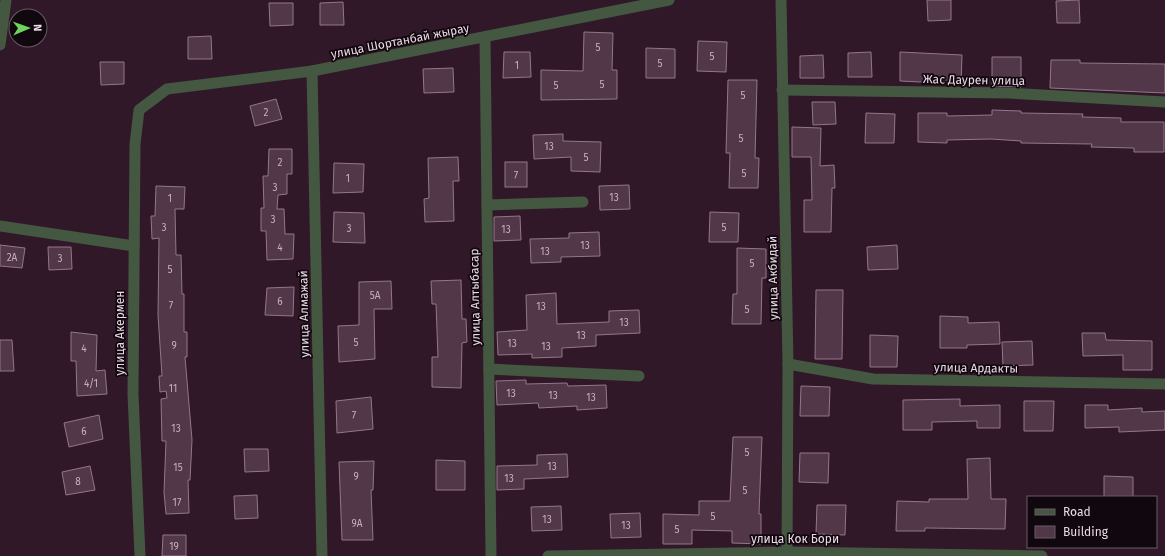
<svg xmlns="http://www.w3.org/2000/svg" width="1165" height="556" viewBox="0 0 1165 556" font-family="'Fira Sans',sans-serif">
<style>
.building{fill:#523749;stroke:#94768a}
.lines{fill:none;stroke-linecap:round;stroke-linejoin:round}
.street{stroke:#445741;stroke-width:11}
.labels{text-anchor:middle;stroke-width:3.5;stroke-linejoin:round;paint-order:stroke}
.number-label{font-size:10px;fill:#c5b1bd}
.street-label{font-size:12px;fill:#ebdae4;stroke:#11070e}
</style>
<rect width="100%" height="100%" fill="#301828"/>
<g class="building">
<path d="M927,0H951V20L928,21Z"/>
<path d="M1079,0L1080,23H1057L1056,1Z"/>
<path d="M343,2L344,25H320V3Z"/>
<path d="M269,3H293V25L270,26Z"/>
<path d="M584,32L613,33L612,70H617V99L541,100V70L583,71Z"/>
<path d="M211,36L212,59H188V37Z"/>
<path d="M698,41L727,42L726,72L697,71Z"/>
<path d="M646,48L675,49V78H646Z"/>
<path d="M504,52H530L531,77L503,78Z"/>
<path d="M871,52L872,77H848V53Z"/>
<path d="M900,52L962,55L961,84L900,81Z"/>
<path d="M823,55L824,78H800V56Z"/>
<path d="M992,57H1021V87L992,86Z"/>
<path d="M1051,60H1080V63L1165,64V93L1050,88Z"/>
<path d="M100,62H124V84L101,85Z"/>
<path d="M453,68L454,92L424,93L423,69Z"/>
<path d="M728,80H757L755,158H759L758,188H729L730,153H726Z"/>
<path d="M276,99L282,119L255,126L250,106Z"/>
<path d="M812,102H835L836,124L813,125Z"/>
<path d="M992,110L1021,111V113L1083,114L1082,117L1121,118V122H1164V152H1134V148L1091,147L1092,144L1021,143V141L991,139L947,140V143L918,142V113H947V116L992,115Z"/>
<path d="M866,113L895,114L894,143H865Z"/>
<path d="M792,127L821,128L820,166L834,165L835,188H832L831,232H804V200H812L811,157H792Z"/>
<path d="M563,134V141L601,142L600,172L571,171V157L534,159L533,135Z"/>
<path d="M269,149H292V174H287V194L278,195L277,209H284L285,234H294L293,259L267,260L266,231H261V208H264L263,176H268Z"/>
<path d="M458,157L459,181H453L454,221L425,222L424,199L429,198L428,158Z"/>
<rect x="505" y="162" width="22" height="25"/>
<path d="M334,163L364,164L363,192L333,193Z"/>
<path d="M629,185L630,209L600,210L599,186Z"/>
<path d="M156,186L185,187L184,209H175L176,255H181L182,294H184V332H187V357H185L192,440L190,480H188L189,513L166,514L164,492L166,441H162L161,399L167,398L166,391L160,392L159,376H162L158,315L159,238L152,239L151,216H155Z"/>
<path d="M334,212L364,213L365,243L333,242Z"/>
<path d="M710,212L739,213L738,242H709Z"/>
<path d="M520,216L521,240L494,241V217Z"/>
<path d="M599,232L600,256L561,257V262L531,263L530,239L569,238V233Z"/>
<path d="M0,245L25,248L22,268L0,266Z"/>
<path d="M897,245L898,269L868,270L867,247Z"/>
<path d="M48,247H71L72,269L49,270Z"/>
<path d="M737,248L766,249V278H762L761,324H732L733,294H737Z"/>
<path d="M461,280L462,319H466L467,342L462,343L461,388L432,387V357H438L436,304H432L431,281Z"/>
<path d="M391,281L392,309H374L375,359L339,362L338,326L359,325V282Z"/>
<path d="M294,287L293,316L265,315L267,288Z"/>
<path d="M816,290H843L842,359H815Z"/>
<path d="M556,293L557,324L609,322V311L639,310L640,333L596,335V346L562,348V357L532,358V354L498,355L497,332L527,330L526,295Z"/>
<path d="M940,316L968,317V323L999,322L1000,344L967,345V348H940Z"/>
<path d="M71,332L97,335L96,371L105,370L107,394L77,396L76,361H71Z"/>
<path d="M1082,333H1105L1106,340L1152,341V370H1123V355L1083,356Z"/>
<path d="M870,335L898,336L897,367H870Z"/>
<path d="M0,340H12L14,371H0Z"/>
<path d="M1032,341L1033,365L1003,366L1002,342Z"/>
<path d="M526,380V384L567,383L568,386L606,385L607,408L577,410V406L539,408L538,403L497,405L496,381Z"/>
<path d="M801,386L830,387L829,416H800Z"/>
<path d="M371,397L373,429L337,433L336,401Z"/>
<path d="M960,399V406L1000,405V428H977V421L932,422V430H903V400Z"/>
<path d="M1024,401H1054L1053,431H1024Z"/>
<path d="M1085,405H1108V410L1142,408V412L1165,411V430L1119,432V427L1085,428Z"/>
<path d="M99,415L103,439L69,447L64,423Z"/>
<path d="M733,437H762L759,514H761V544L732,543V531L692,530V544H663V514L699,515V501H730Z"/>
<path d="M244,449H268L269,471L245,472Z"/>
<path d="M800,453H829L828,483L799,482Z"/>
<path d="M567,454L568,477L524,479V489L497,490V466L537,465V455Z"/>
<path d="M990,458L991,499H1006L1005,529L925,528V531H896L897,501L929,502V499H968L967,459Z"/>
<path d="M436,460L465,461V490H436Z"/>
<path d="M374,461L373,490H371L373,540H342L339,462Z"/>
<path d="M90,466L95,490L66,495L62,472Z"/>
<path d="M1104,476L1133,477V497H1104Z"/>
<path d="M257,495L258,518L235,519L234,496Z"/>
<path d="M817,505H846L845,535L816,534Z"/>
<path d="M561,506L562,530L532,531L531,507Z"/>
<path d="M640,513L641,537L611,538L610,514Z"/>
<path d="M163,535H186V556H162Z"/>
</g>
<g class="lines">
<g class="street">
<path d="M781,0L788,364L787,556"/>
<path d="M485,37L491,556"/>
<path d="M0,45L6,0"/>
<path d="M312,71L322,556"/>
<path d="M782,90L1009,93L1165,102"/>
<path d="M487,205L583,202"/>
<path d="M0,226L134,246"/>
<path d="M788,364L873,379L1165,384"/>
<path d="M489,369L639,376"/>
<path d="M140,556L133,394L135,144L139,110L167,89L312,71L669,0"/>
<path d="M548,556L787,552L1042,556"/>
</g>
</g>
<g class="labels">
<g class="number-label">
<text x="598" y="51">5</text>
<text x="712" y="60">5</text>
<text x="660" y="67">5</text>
<text x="517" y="69">1</text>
<text x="602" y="88">5</text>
<text x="556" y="89">5</text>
<text x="743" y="99">5</text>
<text x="266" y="116">2</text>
<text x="741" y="142">5</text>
<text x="549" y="150">13</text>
<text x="586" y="161">5</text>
<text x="280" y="166">2</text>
<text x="744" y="177">5</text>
<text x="516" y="179">7</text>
<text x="348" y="182">1</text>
<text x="275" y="191">3</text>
<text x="614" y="201">13</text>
<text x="170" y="202">1</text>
<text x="273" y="223">3</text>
<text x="164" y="231">3</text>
<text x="724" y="231">5</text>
<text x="349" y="232">3</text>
<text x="506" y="233">13</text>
<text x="585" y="249">13</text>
<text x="280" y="251">4</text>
<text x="545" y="255">13</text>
<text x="12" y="261">2А</text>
<text x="60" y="262">3</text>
<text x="752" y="267">5</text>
<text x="170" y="273">5</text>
<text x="375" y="299">5А</text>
<text x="280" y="305">6</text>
<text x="171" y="309">7</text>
<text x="541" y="310">13</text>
<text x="747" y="313">5</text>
<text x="624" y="326">13</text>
<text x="581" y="339">13</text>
<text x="356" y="346">5</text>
<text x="512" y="347">13</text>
<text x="174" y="349">9</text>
<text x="546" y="350">13</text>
<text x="84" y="352">4</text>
<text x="91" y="387">4/1</text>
<text x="173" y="392">11</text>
<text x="511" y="397">13</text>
<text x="553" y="399">13</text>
<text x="591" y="401">13</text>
<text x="354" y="419">7</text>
<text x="176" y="432">13</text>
<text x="84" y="435">6</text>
<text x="747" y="456">5</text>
<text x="552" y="470">13</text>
<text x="178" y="471">15</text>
<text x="356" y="480">9</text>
<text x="509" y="482">13</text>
<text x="78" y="485">8</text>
<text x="745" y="494">5</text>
<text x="177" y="506">17</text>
<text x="713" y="520">5</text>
<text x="547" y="523">13</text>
<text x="357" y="527">9А</text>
<text x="626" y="529">13</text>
<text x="677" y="533">5</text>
<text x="174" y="550">19</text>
</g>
<g class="street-label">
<text transform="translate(400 41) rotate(-11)" y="4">улица Шортанбай жырау</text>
<text transform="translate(974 80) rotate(1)" y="4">Жас Даурен улица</text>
<text transform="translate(773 278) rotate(-91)" y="4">улица Акбидай</text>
<text transform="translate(475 297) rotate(-91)" y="4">улица Алтыбасар</text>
<text transform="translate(304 314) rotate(-91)" y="4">улица Алмажай</text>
<text transform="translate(120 333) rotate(-90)" y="4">улица Акермен</text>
<text transform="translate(976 368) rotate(1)" y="4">улица Ардакты</text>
<text x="795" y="543">улица Кок Бори</text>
</g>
</g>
<rect x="1027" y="496" width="130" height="52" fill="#11070e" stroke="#685b64"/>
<rect x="1035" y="509" width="20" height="6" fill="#445741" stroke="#685b64"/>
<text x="1063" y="516" font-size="12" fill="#ebdae4">Road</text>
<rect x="1035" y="526" width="20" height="12" fill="#523749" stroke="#685b64"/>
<text x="1063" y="536" font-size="12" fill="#ebdae4">Building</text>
<g transform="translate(28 28) rotate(88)"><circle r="19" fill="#11070e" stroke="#685b64"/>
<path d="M0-3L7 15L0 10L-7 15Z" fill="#6fd35f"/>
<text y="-6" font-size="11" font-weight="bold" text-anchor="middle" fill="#ebdae4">N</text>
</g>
</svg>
